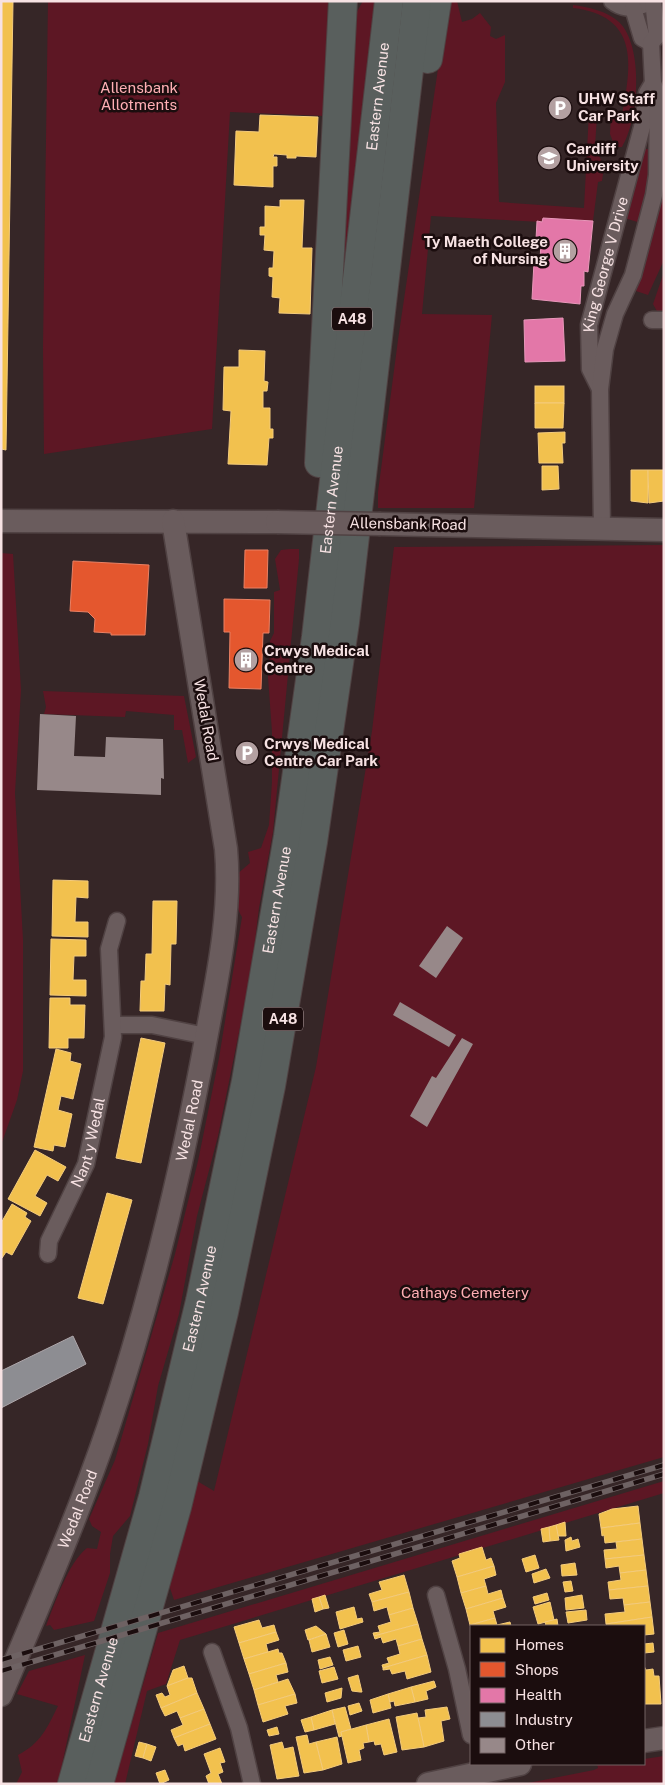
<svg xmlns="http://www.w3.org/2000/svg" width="665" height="1785" viewBox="0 0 665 1785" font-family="'Public Sans',sans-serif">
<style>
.green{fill:#5d1724}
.homes{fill:#f2c14e;stroke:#f4cb7b}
.shops{fill:#e4572e;stroke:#ea8164}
.health{fill:#e377a8;stroke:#e997ba}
.industry{fill:#8d8d92;stroke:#ada6aa}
.building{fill:#978889}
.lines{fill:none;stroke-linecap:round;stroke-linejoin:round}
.street-casing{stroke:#504243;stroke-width:19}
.secondary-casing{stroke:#504243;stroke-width:25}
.highway-casing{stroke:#504243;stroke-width:30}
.street{stroke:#6a5c5d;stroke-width:16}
.secondary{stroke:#6a5c5d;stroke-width:22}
.highway{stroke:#595f5d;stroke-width:28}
.rail-casing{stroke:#6e6263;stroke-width:5.5}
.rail{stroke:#1b0d0e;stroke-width:4;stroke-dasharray:11;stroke-linecap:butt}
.secondary-bridge-casing{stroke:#504243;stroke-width:25;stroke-linecap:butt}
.secondary-bridge{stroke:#6a5c5d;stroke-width:22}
.labels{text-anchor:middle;stroke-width:5;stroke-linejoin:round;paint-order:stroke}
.shield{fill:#1b0d0e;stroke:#b5a2a3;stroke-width:1}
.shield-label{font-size:14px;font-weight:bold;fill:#f7e2e3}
.park-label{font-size:15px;fill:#ffafb4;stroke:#1b0d0e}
.street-label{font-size:15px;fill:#f7e2e3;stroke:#1b0d0e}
.poi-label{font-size:15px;font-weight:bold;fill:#f7e2e3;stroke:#1b0d0e;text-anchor:start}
</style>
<rect width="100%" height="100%" fill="#362627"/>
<g class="green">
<path d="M48,1H328L325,116L230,112L212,429L44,454L43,348Z"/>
<path d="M363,1H375L338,322L354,17Z"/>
<path d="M448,1H457L462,22L472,19L480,13L491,27L490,36L496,39L505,35V82L496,103L499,202L584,208L589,112L594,113L597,116L595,146L604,167L602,181L598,182L593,221L543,218L542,222L431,216L422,314L492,315L474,508H378V492L398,340Z"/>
<path d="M573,5C588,7 607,11 619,22C644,46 639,120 622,147H615L610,134L611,115H622C632,64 639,16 573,8Z"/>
<path d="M642,149H648L653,152L641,223L624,218Z"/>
<path d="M664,169V260L648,295L636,291Z"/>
<path d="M664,272V315H659L653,304Z"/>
<path d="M664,545V1457L174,1600L168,1582L192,1478L214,1491L316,1067L372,731L394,547Z"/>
<path d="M290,549H299V559L273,832L259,908L251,973L218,1136L197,1216L179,1314L158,1386L148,1444L130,1516L113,1536L110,1554V1573L94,1621L54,1630L50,1625L46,1626C55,1603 68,1563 87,1548L97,1549L101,1532L92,1526L89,1519L115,1460L175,1254L198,1161L219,1058L242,917C234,905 236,889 236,875L250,863L248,852L261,848L269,825L272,782V732L268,677L270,641L274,633V592L280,590L275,559L281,550Z"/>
<path d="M1,553L13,554L21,690L15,793L23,940V1071L17,1100L1,1145Z"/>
<path d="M43,691L184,696L196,757L188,763L182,730H174V715L126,711L125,717L44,714L46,707Z"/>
<path d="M664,1481V1493L180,1640L166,1684L147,1691L125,1784H114L158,1633Z"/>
<path d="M85,1655L58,1784H16L22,1772L18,1755C41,1743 47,1728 58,1706L17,1694L29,1671Z"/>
<path d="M664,1756V1784H523L594,1770L598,1768L597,1764H644V1759Z"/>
</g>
<g class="homes">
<path d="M1,1H13L6,450L1,449Z"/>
<path d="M260,115L318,117L316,157L296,156V158H287V155L274,154L273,157H277V166H273V187L234,185L236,131L259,132Z"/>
<path d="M280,200H304L302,248H312L310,314L279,313L280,298L272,297L273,277L269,276V268H273L274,251L264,250L265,235H260V227H265V206L280,207Z"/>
<path d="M239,350L265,351L264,381L268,382L267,391H263V408H270V429H273V438H269L267,465L228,464L231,411L223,410L224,367H239Z"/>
<rect x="535" y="386" width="29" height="17"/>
<path d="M535,403H564L563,428H535Z"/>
<path d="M565,432V443H562L563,463H539L538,433Z"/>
<path d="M542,466H558L559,489L542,490Z"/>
<path d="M631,470H648V503L631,501Z"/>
<path d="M648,470H664V501L649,503Z"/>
<path d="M53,880L88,881V898L76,897L75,922H88V937L52,936Z"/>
<path d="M153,901H177L176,944H171L170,985L165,984L164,1011H140L141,981H145L146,954H152Z"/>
<path d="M51,939L86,940V956H74L73,980H86V996L50,995Z"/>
<path d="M50,998H70V1005H85L84,1038H68V1048H49Z"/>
<path d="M141,1038L165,1043L141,1163L116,1158Z"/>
<path d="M56,1049L71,1053L70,1061L81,1064L73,1099L61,1096L58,1110L72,1114L65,1147L54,1145L53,1151L34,1147Z"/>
<path d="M35,1150L66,1167L58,1181L47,1175L35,1196L47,1203L40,1216L8,1199Z"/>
<path d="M107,1193L132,1200L103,1304L78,1298Z"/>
<path d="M12,1204L27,1213L25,1217L31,1221L12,1255L6,1252L2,1258L1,1223Z"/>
<path d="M638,1506L640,1523L601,1528L599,1514L612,1509Z"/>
<path d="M565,1522L566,1536H558L556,1525Z"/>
<path d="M640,1523L642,1539L605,1543L604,1535L602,1536L601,1528Z"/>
<path d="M556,1525L559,1540L550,1541L549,1527Z"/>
<path d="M549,1527L550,1541L543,1542L541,1529Z"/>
<path d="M571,1537L572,1541L578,1539L580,1547L566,1551L565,1540Z"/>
<path d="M642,1539L644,1555L605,1559L604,1550L617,1549L616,1542Z"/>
<path d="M482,1547L486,1560L491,1558L494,1566L457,1577L452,1561L460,1558L459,1554Z"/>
<path d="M535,1555L539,1568L526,1572L522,1559Z"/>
<path d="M644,1555L646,1570L620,1573L619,1566L606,1568L605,1559Z"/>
<path d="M575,1563L577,1575L562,1576L561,1565Z"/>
<path d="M494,1566L496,1575L484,1579L486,1586L461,1593L457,1577Z"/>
<path d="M546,1569L550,1578L534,1583L532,1574Z"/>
<path d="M646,1570L648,1586L609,1590L608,1582L621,1580L620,1573Z"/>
<path d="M404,1575L409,1592L372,1602L369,1594L382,1590L379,1582Z"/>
<path d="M571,1581L573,1591L565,1592L563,1582Z"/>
<path d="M486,1586L488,1594L501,1590L503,1598L466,1609L461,1593Z"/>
<path d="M648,1586L650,1602L624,1605L623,1598L610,1599L609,1590Z"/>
<path d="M409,1592L413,1608L389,1615L387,1607L374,1611L372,1602Z"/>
<path d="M547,1593L549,1600L535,1604L533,1597Z"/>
<path d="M325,1595L329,1608L323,1609L319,1597Z"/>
<path d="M582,1595L584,1608L566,1610L565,1598Z"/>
<path d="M319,1597L323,1609L315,1612L312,1599Z"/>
<path d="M503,1598L506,1607L493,1611L495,1618L470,1625L466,1609Z"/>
<path d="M550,1602L554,1620L538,1624L533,1607Z"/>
<path d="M650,1602L652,1617L606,1624L605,1614L625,1612L624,1605Z"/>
<path d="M354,1607L357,1619L362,1618L363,1622L340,1629L336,1612Z"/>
<path d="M413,1608L418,1624L374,1636L373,1633L380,1632L378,1626L391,1622L389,1615Z"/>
<path d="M586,1610L587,1620L568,1623L566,1612Z"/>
<path d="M652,1617L654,1634L644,1635V1626H607L606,1624Z"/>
<path d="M495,1618L497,1625L510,1622L511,1626H471V1628L470,1625Z"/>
<path d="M557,1619L558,1626H546L545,1622Z"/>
<path d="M259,1620L262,1628L274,1625L276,1632L239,1643L234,1627Z"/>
<path d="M418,1624L422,1639L398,1646L396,1639L383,1643L381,1637L375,1639L374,1636Z"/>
<path d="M316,1626L326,1634L308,1640L305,1630Z"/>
<path d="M344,1630L348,1644L338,1647L334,1633Z"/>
<path d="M276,1632L279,1640L266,1644L268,1652L244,1659L239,1643Z"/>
<path d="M326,1634L330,1647L312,1652L309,1640Z"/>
<path d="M422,1639L427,1655L383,1668L382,1665L389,1663L387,1658L400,1654L398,1646Z"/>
<path d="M653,1643L654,1652L644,1653V1644Z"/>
<path d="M358,1646L361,1657L346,1661L343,1650Z"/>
<path d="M278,1649L279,1653H282L286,1663L249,1674L244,1659Z"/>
<path d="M427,1655L431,1672L407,1679L405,1671L392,1674L390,1669L383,1670V1668Z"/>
<path d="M330,1657L333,1665L320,1669L318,1660Z"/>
<path d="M286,1663L288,1672L276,1675L278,1682L254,1690L249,1674Z"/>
<path d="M184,1666L188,1678L167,1686L173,1670Z"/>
<path d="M644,1666L646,1670L653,1669L654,1676H659L661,1704H644Z"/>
<path d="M334,1667L338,1679L322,1683L319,1671Z"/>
<path d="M358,1675L362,1692H360L352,1691L348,1678Z"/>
<path d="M188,1678H192L197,1693L161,1708L156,1695L162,1693L165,1697L170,1695L167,1686Z"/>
<path d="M288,1679L295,1694L258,1705L254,1690Z"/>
<path d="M434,1681L436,1687L426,1691L428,1699L415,1702L411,1687Z"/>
<path d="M411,1687L415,1702L395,1706L394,1701L390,1702L388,1694Z"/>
<path d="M342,1688L341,1698L327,1702L325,1693Z"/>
<path d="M197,1693L204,1709L180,1718L177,1711L165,1716L161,1708Z"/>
<path d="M295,1694L297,1703L285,1706L288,1714L263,1722L258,1705Z"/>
<path d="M388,1694L391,1708L373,1713L370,1700Z"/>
<path d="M359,1703L362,1711L350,1715L348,1706Z"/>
<path d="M345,1707L351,1729L341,1732L342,1736L339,1737L332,1710Z"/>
<path d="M447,1707L450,1719L441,1721L444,1741L424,1747L418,1718L426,1717L425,1710Z"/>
<path d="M204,1709L210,1724L174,1738L171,1730L183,1725L180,1718Z"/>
<path d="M332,1710L335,1724L314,1730L311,1717Z"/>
<path d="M417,1713L424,1747L402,1750L396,1717Z"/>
<path d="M311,1717L314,1730L305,1732L301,1720Z"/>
<path d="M389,1719L397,1752L384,1755L381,1744L375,1745L374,1741L369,1742L366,1725Z"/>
<path d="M210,1724L216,1739L185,1751L183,1744L178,1746L174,1738Z"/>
<path d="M366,1725L369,1742L363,1743L364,1748L359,1750L361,1760L348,1763L341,1732Z"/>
<path d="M277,1727L279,1734L269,1736L267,1730Z"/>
<path d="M307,1735L309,1744L316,1742L323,1770L304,1773L296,1737Z"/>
<path d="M337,1737L342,1764L323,1770L316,1742Z"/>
<path d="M139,1742L147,1744L143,1758L135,1756Z"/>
<path d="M282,1742L284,1749L293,1747L299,1776L277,1779L270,1745Z"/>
<path d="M147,1744L156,1747L151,1761L143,1758Z"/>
<path d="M220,1748L225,1762L220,1763L223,1772L218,1774L222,1784H209L206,1776L211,1773L204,1754Z"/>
<path d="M165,1770L169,1780L160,1784L156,1773Z"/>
</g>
<g class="shops">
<path d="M245,550H268L267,588H244Z"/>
<path d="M73,561L149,565L145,635H111V633L94,632L95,619L88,612L70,611Z"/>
<path d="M224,599L270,600L269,633H263L261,689L229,688L230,632H224Z"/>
</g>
<g class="health">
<path d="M543,218L593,221L588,272L584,271V286H581L580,304L532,299L534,262H540L541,240L536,239L537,221L542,222Z"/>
<path d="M563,318L565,361L525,362L524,320Z"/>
</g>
<path class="industry" d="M73,1336L86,1364L1,1408V1371Z"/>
<g class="building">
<path d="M40,714L76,716L74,756L105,757L106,737L163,739L164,779L161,778V795L37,790Z"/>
<path d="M447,926L463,938L436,978L419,966Z"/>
<path d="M400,1002L456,1035L449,1047L393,1015Z"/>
<path d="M462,1038L473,1044L427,1127L410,1116L432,1076L436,1078Z"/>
</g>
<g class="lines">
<g class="street-casing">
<g id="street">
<path d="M612,1C622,9 631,9 643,5"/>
<path d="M633,8L642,38L651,43"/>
<path d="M652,320H664"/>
<path id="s1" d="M600,389L590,369L589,325L642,127L647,93L653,83"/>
<path d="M602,528L600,389L605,349L615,314L633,275L654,195L657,175L658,95L653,83L651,43L657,36L653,1"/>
<path d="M114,1025H152L206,1036"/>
<path id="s2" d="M48,1254L49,1241L86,1164L113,1037L109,949L117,921"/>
<path d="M436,1595L457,1669L471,1735"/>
<path d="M212,1652L239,1728L252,1784"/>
</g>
</g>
<g class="secondary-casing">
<g id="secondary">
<path d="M1,521L277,522"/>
<path d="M381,524L664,530"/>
<path id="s3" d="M1,1695C38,1607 77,1519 108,1428C149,1306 179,1181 203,1055C215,988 232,917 226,849L173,521"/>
<path d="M644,1741L664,1738"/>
<path d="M428,1784L520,1764"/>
</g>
</g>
<g class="highway-casing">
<g id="highway">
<path d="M428,59L437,1"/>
<path d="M319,463L343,1"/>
<path id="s4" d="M72,1784L153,1497L200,1301L246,1081L288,836L316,637L389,1"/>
<path d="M99,1784L177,1507L224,1312L271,1086L313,842L345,622L417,1"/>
</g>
</g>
<use href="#street" class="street"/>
<use href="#secondary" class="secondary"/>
<use href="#highway" class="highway"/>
<g class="rail-casing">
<g id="rail">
<path d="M1,1660L664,1465"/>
<path d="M1,1671L664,1474"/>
</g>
</g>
<use href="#rail" class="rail"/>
<g class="secondary-bridge-casing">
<path id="secondary-bridge" d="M277,522L381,524"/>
</g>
<use href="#secondary-bridge" class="secondary-bridge"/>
</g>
<defs>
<g id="parking-disc" transform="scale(1.25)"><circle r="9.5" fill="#b3a0a1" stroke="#1b0d0e"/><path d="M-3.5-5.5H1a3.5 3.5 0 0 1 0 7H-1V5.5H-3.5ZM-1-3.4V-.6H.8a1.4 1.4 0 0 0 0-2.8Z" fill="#fff"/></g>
<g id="university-disc" transform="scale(1.25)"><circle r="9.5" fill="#b3a0a1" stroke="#1b0d0e"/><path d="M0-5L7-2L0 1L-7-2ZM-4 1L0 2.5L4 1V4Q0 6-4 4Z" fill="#fff"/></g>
<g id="building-disc" transform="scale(1.25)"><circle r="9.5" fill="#b3a0a1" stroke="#1b0d0e"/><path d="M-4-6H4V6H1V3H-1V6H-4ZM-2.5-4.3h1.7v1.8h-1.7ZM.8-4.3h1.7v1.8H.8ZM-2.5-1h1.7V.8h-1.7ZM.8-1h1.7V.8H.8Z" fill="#fff"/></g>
</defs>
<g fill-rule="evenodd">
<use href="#parking-disc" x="560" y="108"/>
<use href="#university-disc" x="549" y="158"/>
<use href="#building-disc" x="565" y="251"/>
<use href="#building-disc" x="246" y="660"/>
<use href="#parking-disc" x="247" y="753"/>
</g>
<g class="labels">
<g class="shield">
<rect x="332" y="307.5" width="40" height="23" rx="4"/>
<rect x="263" y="1007.5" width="40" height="23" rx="4"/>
</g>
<g class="shield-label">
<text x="352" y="324">A48</text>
<text x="283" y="1024">A48</text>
</g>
<g class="park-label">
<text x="139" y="93">Allensbank<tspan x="139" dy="17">Allotments</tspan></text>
<text x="465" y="1298">Cathays Cemetery</text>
</g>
<g class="street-label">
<text dy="5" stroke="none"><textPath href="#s4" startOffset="1718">Eastern Avenue</textPath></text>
<text dy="5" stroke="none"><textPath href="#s1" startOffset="129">King George V Drive</textPath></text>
<text dy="5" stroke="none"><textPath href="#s4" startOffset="1312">Eastern Avenue</textPath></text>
<text transform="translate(408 524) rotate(1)" y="5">Allensbank Road</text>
<text transform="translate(206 720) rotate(80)" y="5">Wedal Road</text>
<text dy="5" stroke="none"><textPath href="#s4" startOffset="908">Eastern Avenue</textPath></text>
<text dy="5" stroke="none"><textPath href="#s3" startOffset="606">Wedal Road</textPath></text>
<text dy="5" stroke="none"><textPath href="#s2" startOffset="120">Nant y Wedal</textPath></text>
<text dy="5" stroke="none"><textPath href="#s4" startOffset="502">Eastern Avenue</textPath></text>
<text dy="5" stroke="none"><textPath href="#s3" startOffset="201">Wedal Road</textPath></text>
<text dy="5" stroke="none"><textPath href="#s4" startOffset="98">Eastern Avenue</textPath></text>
</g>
<g class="poi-label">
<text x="578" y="104">UHW Staff<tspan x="578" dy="17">Car Park</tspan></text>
<text x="566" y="154">Cardiff<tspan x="566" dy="17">University</tspan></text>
<text x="548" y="247" text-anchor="end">Ty Maeth College<tspan x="548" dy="17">of Nursing</tspan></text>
<text x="264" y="656">Crwys Medical<tspan x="264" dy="17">Centre</tspan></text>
<text x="264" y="749">Crwys Medical<tspan x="264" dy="17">Centre Car Park</tspan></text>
</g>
</g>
<rect width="665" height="1785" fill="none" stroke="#f7e2e3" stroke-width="5"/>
<rect x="470" y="1625" width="175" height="140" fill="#1b0d0e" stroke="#736263"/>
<rect x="480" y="1638" width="25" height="15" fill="#f2c14e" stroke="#736263"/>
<text x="515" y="1650" font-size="15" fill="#f7e2e3">Homes</text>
<rect x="480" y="1662" width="25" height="15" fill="#e4572e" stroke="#736263"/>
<text x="515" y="1675" font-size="15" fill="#f7e2e3">Shops</text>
<rect x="480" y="1688" width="25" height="15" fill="#e377a8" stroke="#736263"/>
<text x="515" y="1700" font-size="15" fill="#f7e2e3">Health</text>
<rect x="480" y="1712" width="25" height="15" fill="#8d8d92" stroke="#736263"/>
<text x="515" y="1725" font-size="15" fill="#f7e2e3">Industry</text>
<rect x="480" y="1738" width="25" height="15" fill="#978889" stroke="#736263"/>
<text x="515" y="1750" font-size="15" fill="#f7e2e3">Other</text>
</svg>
